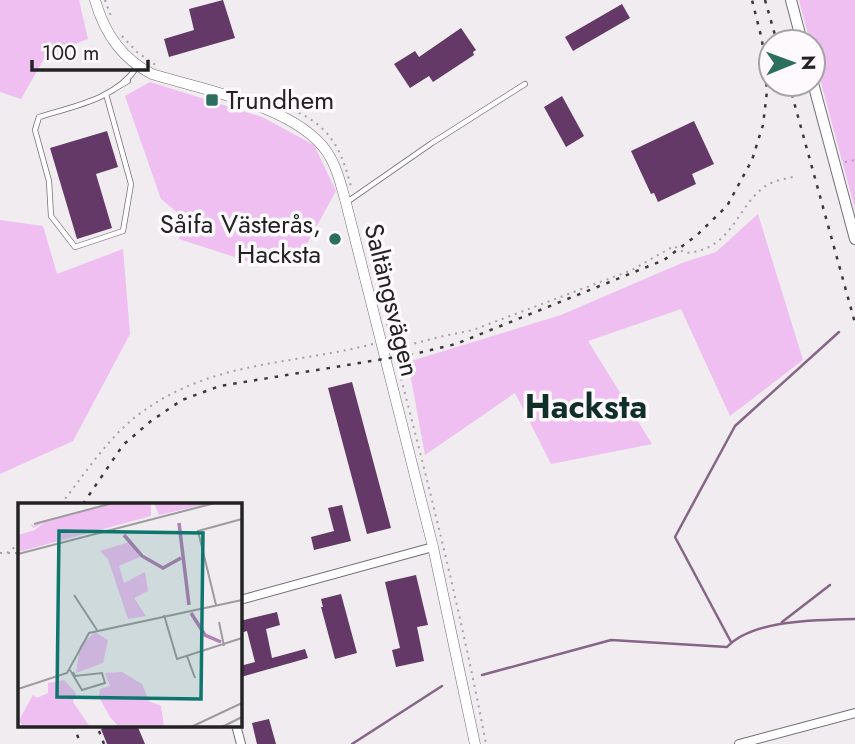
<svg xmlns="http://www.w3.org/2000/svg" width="855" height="744" viewBox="0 0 855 744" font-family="Jost,sans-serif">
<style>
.green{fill:#eebff0}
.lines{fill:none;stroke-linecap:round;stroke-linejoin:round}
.stream{stroke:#866587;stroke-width:2.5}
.building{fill:#643967}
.service-casing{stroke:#736f73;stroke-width:6}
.minor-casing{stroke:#736f73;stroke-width:10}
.tertiary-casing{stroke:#736f73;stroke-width:11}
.secondary-casing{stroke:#736f73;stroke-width:12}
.path{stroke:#a5a2a5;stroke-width:2;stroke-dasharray:2 5;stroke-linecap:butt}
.service{stroke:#fff;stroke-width:4.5}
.minor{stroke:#fff;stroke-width:8}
.tertiary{stroke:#fff;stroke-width:10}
.secondary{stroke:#fff;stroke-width:10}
.rail{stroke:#3a393a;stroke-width:2.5;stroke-dasharray:3.5 7;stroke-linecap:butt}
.poi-dot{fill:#2d6f5f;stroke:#fdf9fd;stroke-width:2.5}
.labels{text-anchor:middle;stroke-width:7;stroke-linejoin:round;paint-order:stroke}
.poi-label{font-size:26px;fill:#242324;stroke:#fdf9fd;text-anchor:start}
.street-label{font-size:26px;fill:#242324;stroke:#fdf9fd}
.district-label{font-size:33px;font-weight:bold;fill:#102f28;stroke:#fdf9fd}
.inset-river{fill:none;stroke:#b081b2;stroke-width:3.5}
.inset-road{fill:none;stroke:#9e9c9e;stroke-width:2}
.view{fill:#0f766e;fill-opacity:0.15;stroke:#0f766e;stroke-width:3.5}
.inset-edge{fill:none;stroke:#242324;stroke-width:3.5}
</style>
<rect width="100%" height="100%" fill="#f0ecf0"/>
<g class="green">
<path d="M0,0H79L88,39L46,55L21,99L0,92Z"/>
<path d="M799,0H855V209L813,53V42H810Z"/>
<path d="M150,82L262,117L314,145L336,191L297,262H250L179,239L184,218L161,199L125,96Z"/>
<path d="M758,214L803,360L730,416L681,309L588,341L652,444L551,464L515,393L425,455L408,362L561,315L682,263L716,252Z"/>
<path d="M0,220L43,226L57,274L123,249L130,334L73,441L0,474Z"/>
</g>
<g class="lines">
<g class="stream">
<path d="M782,622L830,585"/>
<path d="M731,642L675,537L735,426L839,332"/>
<path d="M482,675L611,640L727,647C753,619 819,620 855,619"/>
<path d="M352,744L442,686"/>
</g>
</g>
<g class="building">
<path d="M223,0L235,38L169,57L164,39L194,30L189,9Z"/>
<path d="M622,4L630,18L573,51L565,37Z"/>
<path d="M461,28L476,50L473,52L474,55L433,82L429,76L410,88L394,64L415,51L419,57Z"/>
<path d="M562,96L584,136L566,147L544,107Z"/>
<path d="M694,121L714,164L692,174L696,184L658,202L654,193L651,194L631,151Z"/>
<path d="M107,131L118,167L96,174L112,228L77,239L50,148Z"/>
<path d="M352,382L391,528L367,534L328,388Z"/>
<path d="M342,505L351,541L314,550L311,537L334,531L328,508Z"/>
<path d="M416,575L428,625L417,627L424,661L396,667L392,650L400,648L385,582Z"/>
<path d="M341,594L357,653L335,659L321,607H323L321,599Z"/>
<path d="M277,612L280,625L266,629L272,658L305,649L308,658L241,677L240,666L255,662L247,631L240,633V621Z"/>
<path d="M269,719L276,744H257L252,723Z"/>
<path d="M109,725H137L145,744H107L101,729Z"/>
</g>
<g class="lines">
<g class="service-casing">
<g id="service">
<path d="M128,81L106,94L131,184L123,231L75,247L51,216L49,181L35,130L39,117C74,106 116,99 137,67"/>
<path d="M347,202L432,143L525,84"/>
</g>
</g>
<g class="minor-casing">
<g id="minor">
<path d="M240,600L433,547"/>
<path d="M236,725L241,744"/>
<path d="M739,744L855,713"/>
</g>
</g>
<g class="tertiary-casing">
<path id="tertiary" d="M95,0C104,32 122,59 152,74C203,90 296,106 327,152C337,167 341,185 346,203L433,547L475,744"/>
</g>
<g class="secondary-casing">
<g id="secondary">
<path d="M791,0L802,42"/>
<path d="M813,83L855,239"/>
</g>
</g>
<g class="path">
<path d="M105,0L112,19"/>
<path d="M122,36L137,52L157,66"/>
<path d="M279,105C325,120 340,142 351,187"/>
<path d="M845,162L855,160"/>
<path d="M366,243C409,410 454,575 486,744"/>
<path d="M394,349L439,337L473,330L632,270L674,246L685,253C734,250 736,205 767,185C774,181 784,179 793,177"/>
<path d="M61,504C84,475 105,442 134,418C208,360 287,366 373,344"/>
<path d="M0,553H7L19,544"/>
<path d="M8,553H19"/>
</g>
<use href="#service" class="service"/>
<use href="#minor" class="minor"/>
<use href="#tertiary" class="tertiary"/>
<use href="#secondary" class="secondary"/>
<g class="rail">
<path d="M765,0L777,42"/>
<path d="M789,84L855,323"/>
<path d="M83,504L123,445L151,421L182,400L220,386L414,354L456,344L664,260L697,235L727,206L752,160L763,125L767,91L762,40L752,0"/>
<path d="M73,725L81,744"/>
<path d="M99,731L104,744"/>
</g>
</g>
<g class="poi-dot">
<rect x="205" y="93" width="14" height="14" rx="3.5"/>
<circle cx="335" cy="239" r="7"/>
</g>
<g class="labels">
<g class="poi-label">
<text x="226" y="109">Trundhem</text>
<text x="321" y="233" text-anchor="end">Såifa Västerås,<tspan x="321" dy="30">Hacksta</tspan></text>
</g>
<g class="street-label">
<text transform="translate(392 300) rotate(76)" y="9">Saltängsvägen</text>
</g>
<g class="district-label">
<text x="586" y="418">Hacksta</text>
</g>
</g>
<g transform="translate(18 503)">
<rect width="224" height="224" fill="#f0ecf0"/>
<path d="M98,0H133V13L0,49V32L17,27L27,19L15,25L12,20L16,23L20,19ZM136,0H193L141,12ZM111,39L122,54L101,63L106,80L127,69L130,88L116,95L128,113L110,116L90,56L82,48ZM77,129L90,137L85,160L58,170L62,143ZM104,169L124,181L131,198L143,203L146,224H101L92,214L81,194L82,186L92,183L87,170ZM46,177L58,190L55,199L72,224H5L1,217L15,192L19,195L30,190V180Z" fill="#eebff0"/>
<path class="inset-river" d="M161,20L171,102M106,32L124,53L145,65L163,55M173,110L187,132L203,139"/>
<path class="inset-road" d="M16,21L95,0M0,51L197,0M56,92L79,127M198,102L180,28L224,16M146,112L159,156L224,135M201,119L206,143M169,153L177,175M52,167L64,187L87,180L84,170L57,173L55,169M0,186L49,170L71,130L224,97M173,224L224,200M204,224L224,214"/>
<path class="view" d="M41,28L185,30L183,196L39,194Z"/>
<rect width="224" height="224" class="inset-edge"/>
</g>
<g transform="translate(792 63) rotate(89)"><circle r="33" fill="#fdf9fd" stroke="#a6a3a6" stroke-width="2"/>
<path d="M0-5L12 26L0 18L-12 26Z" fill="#2d6f5f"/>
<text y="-10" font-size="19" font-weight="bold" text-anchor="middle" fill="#242324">N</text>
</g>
<path d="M32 60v10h116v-10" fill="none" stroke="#242324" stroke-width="3.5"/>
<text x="42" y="60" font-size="21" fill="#242324" stroke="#fdf9fd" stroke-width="5" paint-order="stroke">100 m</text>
</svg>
